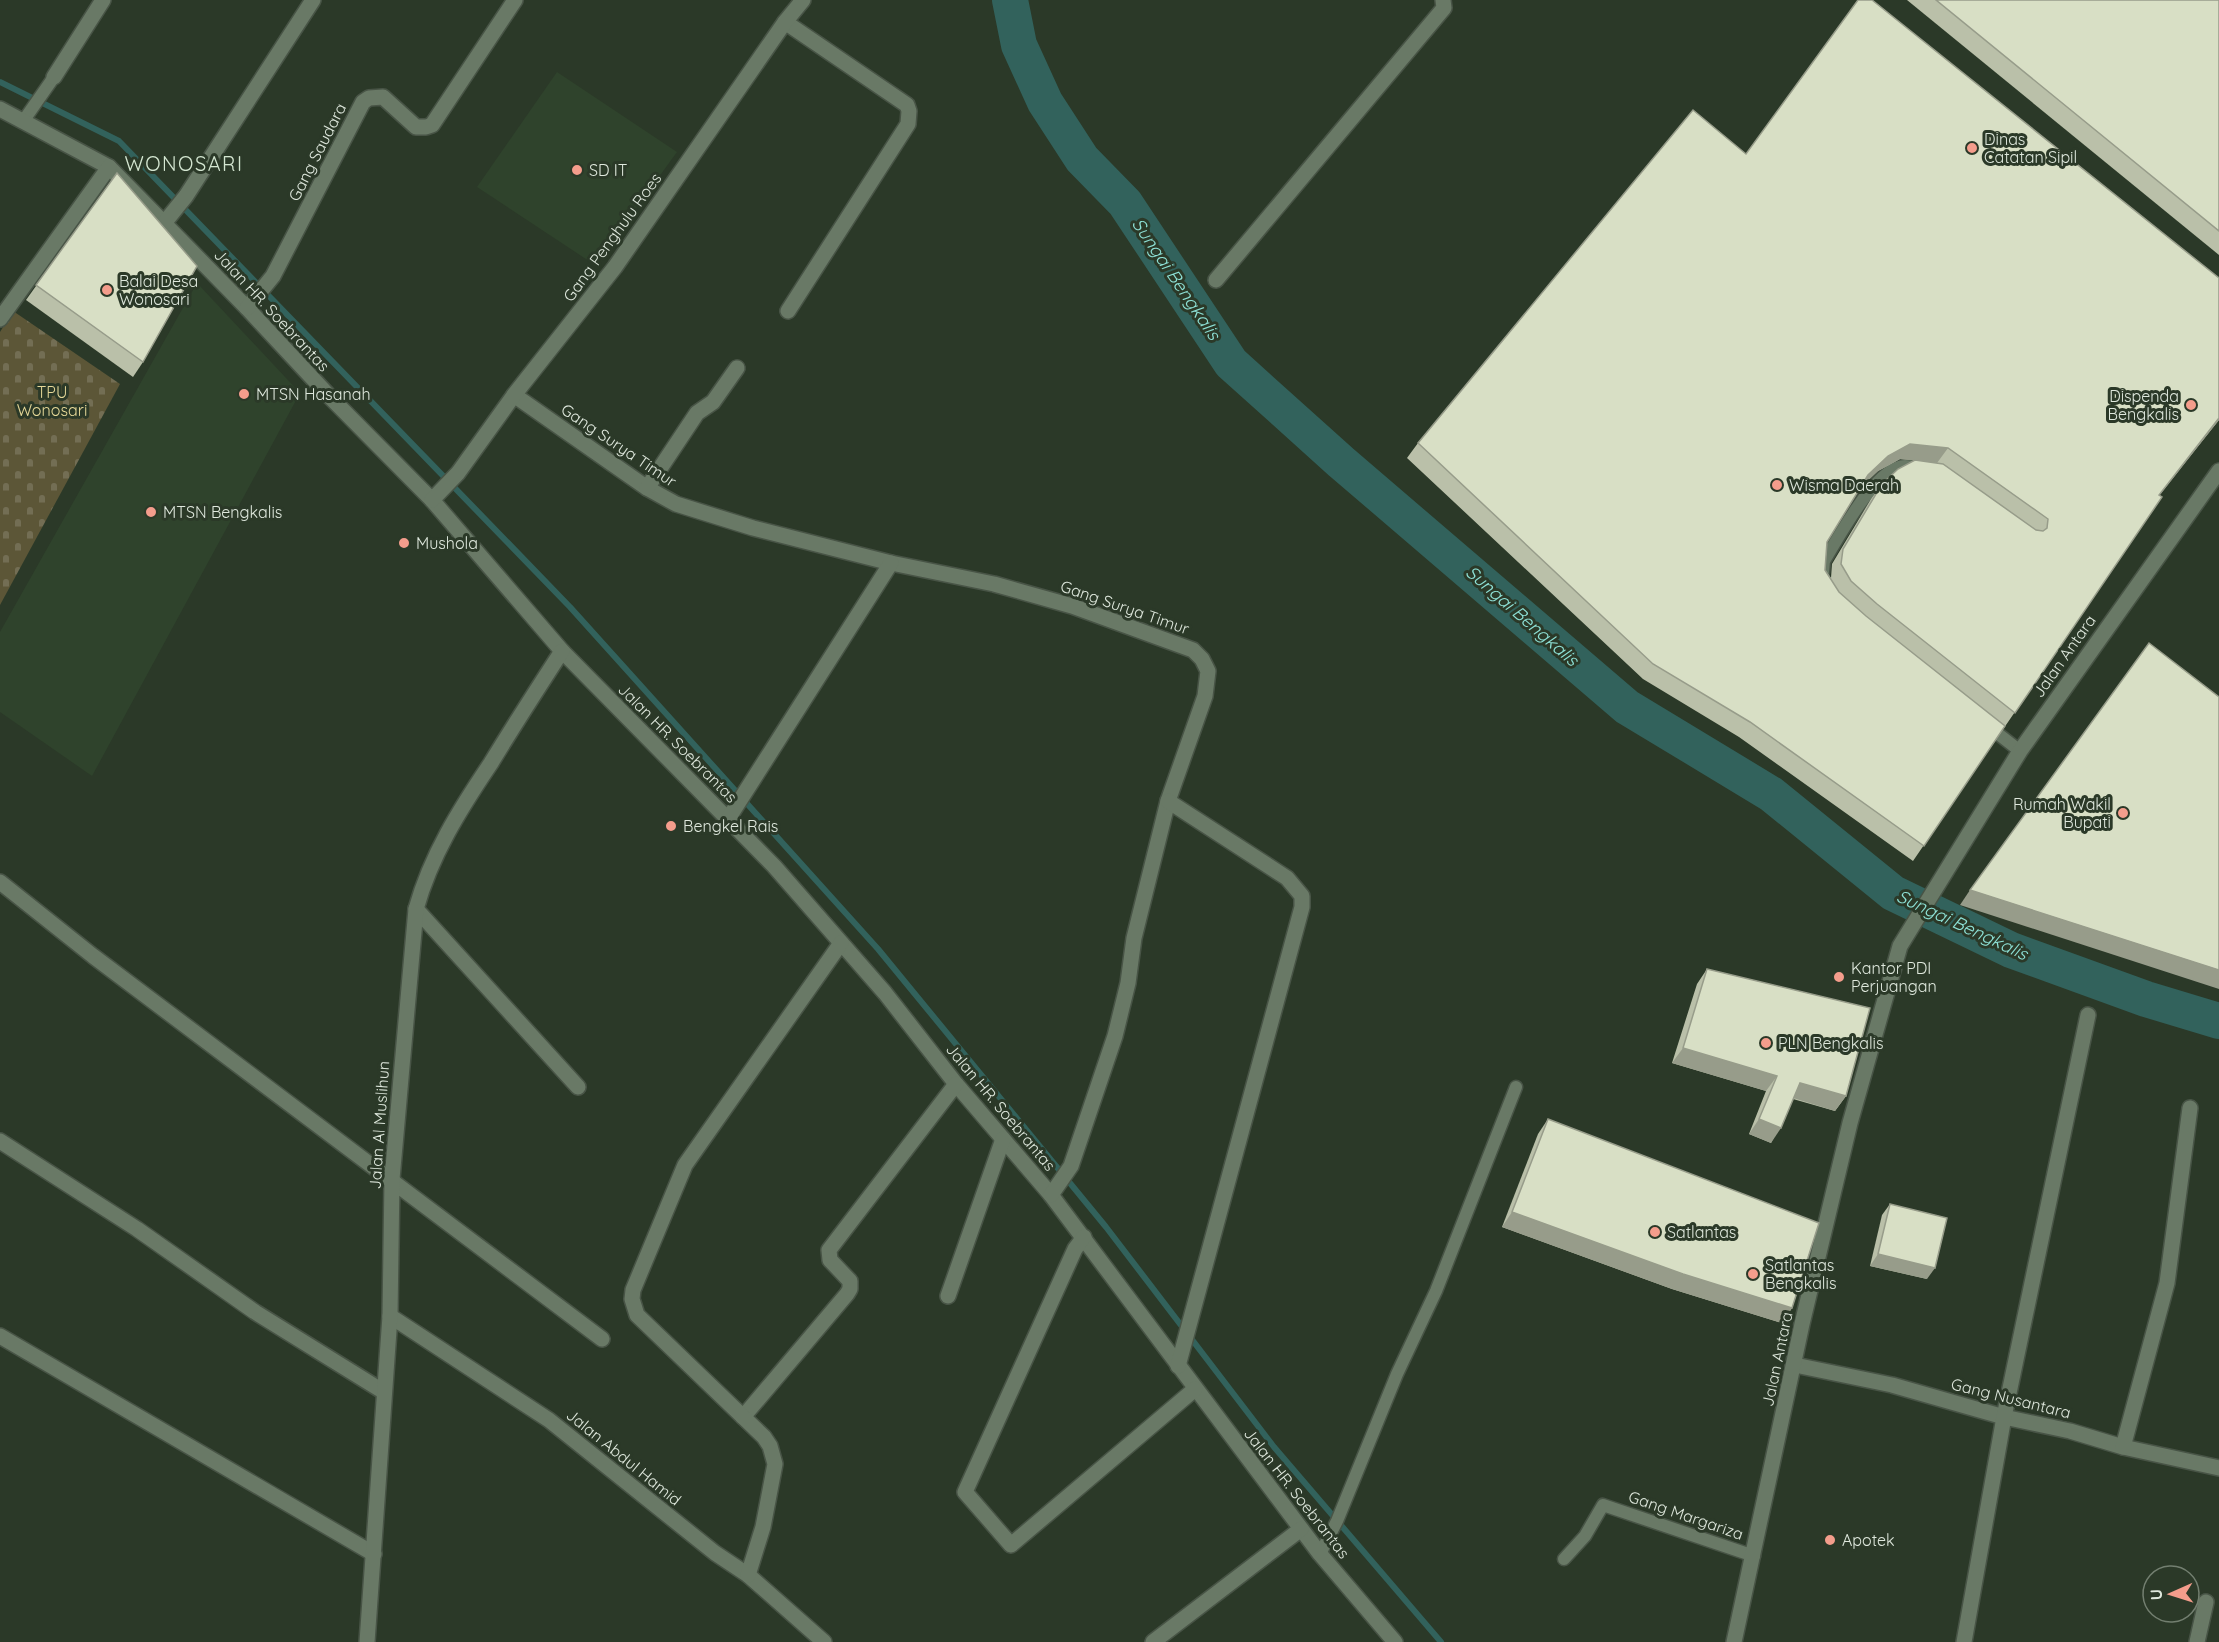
<svg xmlns="http://www.w3.org/2000/svg" width="2219" height="1642" viewBox="0 0 2219 1642" font-family="Quicksand,sans-serif">
<style>
.built{fill:#2f432c}
.cemetery{fill:url(#cemetery-stones)}
.lines{fill:none;stroke-linecap:round;stroke-linejoin:round}
.stream{stroke:#32625c;stroke-width:6}
.river{stroke:#32625c;stroke-width:36}
.service-casing{stroke:#485446;stroke-width:15}
.minor-casing{stroke:#485446;stroke-width:18}
.tertiary-casing{stroke:#485446;stroke-width:18}
.service{stroke:#697966;stroke-width:12}
.minor{stroke:#697966;stroke-width:15}
.tertiary{stroke:#697966;stroke-width:15}
.wall{fill:#bac0a9;fill-rule:evenodd}
.shaded-wall{fill:#979c8a}
.building{fill:#d8dfc5;stroke:#979c8a;stroke-width:1.5}
.poi-dot{fill:#f49d8c;stroke:#2b3928;stroke-width:2}
.labels{text-anchor:middle;stroke-width:6;stroke-linejoin:round;paint-order:stroke}
.poi-label{font-size:16px;fill:#dfe8dd;stroke:#2b3928;text-anchor:start}
.street-label{font-size:16px;fill:#dfe8dd;stroke:#2b3928}
.park-label{font-size:16px;fill:#e6d898;stroke:#2b3928}
.water-label{font-size:18px;font-style:italic;fill:#8ee2d7;stroke:#2b3928}
.quarter-label{font-size:20px;letter-spacing:1.5px;fill:#d5e7d2;stroke:#2b3928}
</style>
<defs>
<pattern id="cemetery-stones" width="16" height="16" patternUnits="userSpaceOnUse" patternTransform="scale(1.5)"><rect width="16" height="16" fill="#5c5637"/><path d="M2 7V4a2 2 0 0 1 4 0v3zM10 15v-3a2 2 0 0 1 4 0v3z" fill="#736e54"/></pattern>
</defs>
<rect width="100%" height="100%" fill="#2b3928"/>
<g class="built">
<path d="M557,72L677,152L595,265L477,187Z"/>
<path d="M197,283L300,393L92,776L0,712V632Z"/>
</g>
<path class="cemetery" d="M13,311L120,384L0,605V332Z"/>
<g class="lines">
<path class="stream" d="M0,82L119,141L570,607L878,949L1106,1227L1274,1447L1441,1642"/>
<path class="river" d="M1010,0L1019,45L1045,102L1082,159L1125,203L1231,363L1341,462L1627,707L1771,794L1893,893L2011,950L2146,999L2219,1021"/>
<g class="service-casing">
<g id="service">
<path d="M24,120L54,77"/>
<path d="M1823,572L1824,561C1839,537 1876,466 1905,466C1910,466 1915,468 1919,469"/>
<path d="M1988,726L2020,751"/>
<path d="M1320,1554L1337,1521L1397,1374L1436,1291L1516,1087"/>
<path d="M1564,1559L1585,1536L1603,1505L1754,1556"/>
</g>
</g>
<g class="minor-casing">
<g id="minor">
<path d="M785,22L907,105L909,111L908,124L788,311"/>
<path d="M54,77L103,0"/>
<path d="M0,109L109,167L247,308L330,397L432,500L562,651L774,866L885,993L956,1084L1051,1195L1320,1554L1395,1642"/>
<path d="M165,222L186,196L313,0"/>
<path d="M1216,280L1444,8L1443,0"/>
<path d="M247,308L273,276L363,102L369,98L383,97L416,127H426L432,125L515,0"/>
<path d="M0,319L109,167"/>
<path d="M514,395L647,488L676,504L753,528L891,563L994,584L1072,606L1193,650L1202,659L1208,671L1205,696L1168,801L1134,938L1128,983L1115,1036L1071,1166L1051,1195"/>
<path d="M647,488L697,413L713,402L737,368"/>
<path d="M432,500L458,473L514,395L615,267L785,22L803,0"/>
<path d="M1168,801L1287,878L1302,896V907L1178,1366"/>
<path d="M728,819L891,563"/>
<path d="M0,882L93,956L602,1339"/>
<path d="M416,909L578,1087"/>
<path d="M0,1141L137,1229L255,1312L384,1392"/>
<path d="M1084,1237L1075,1249L965,1492L1011,1545L1195,1389"/>
<path d="M948,1296L1003,1139"/>
<path d="M390,1316L549,1420L715,1553L748,1575L824,1642"/>
<path d="M0,1336L374,1554"/>
<path d="M1795,1365L1892,1385L2004,1417L2070,1431L2123,1447L2219,1468"/>
<path d="M743,1417L847,1294L850,1289V1281L830,1260L829,1250L956,1084"/>
<path d="M2123,1447L2167,1283L2190,1108"/>
<path d="M748,1575L763,1527L775,1464L770,1446L764,1437L637,1315L632,1299L633,1290L685,1165L841,943"/>
<path d="M367,1642L390,1316L392,1179L416,909C431,855 460,809 491,763C514,725 538,688 562,651"/>
<path d="M1153,1642L1301,1529"/>
<path d="M1964,1642L2004,1417L2088,1015"/>
<path d="M2197,1642L2206,1602"/>
</g>
</g>
<g class="tertiary-casing">
<path id="tertiary" d="M1734,1642L1802,1324L1850,1123L1900,946L2020,751L2219,471"/>
</g>
<use href="#service" class="service"/>
<use href="#minor" class="minor"/>
<use href="#tertiary" class="tertiary"/>
</g>
<g class="wall">
<path d="M1907,0H2219V255Z"/>
<path d="M1746,154L2219,420L2159,495L2162,497L1913,861L1739,737L1643,679L1407,458L1418,443ZM1900,459L1914,460L1882,484L1871,499L1832,564L1831,578L1825,570L1827,542L1861,487L1878,471Z"/>
<path d="M117,173L143,362L133,377L26,300Z"/>
<path d="M1707,969L1846,1096L1835,1111L1793,1099L1771,1143L1749,1134L1766,1091L1672,1063L1697,984Z"/>
<path d="M1548,1119L1792,1308L1782,1323L1672,1289L1502,1227L1538,1134Z"/>
<path d="M1890,1204L1927,1279L1870,1266L1882,1215Z"/>
</g>
<g class="shaded-wall">
<path d="M2219,418V420L2148,510L2159,495Z"/>
<path d="M1910,444L1948,448L1937,463L1900,459L1878,471L1858,490L1868,475L1888,456Z"/>
<path d="M1970,890L2219,970V989L1960,905Z"/>
<path d="M1683,1048L1777,1076L1766,1091L1672,1063Z"/>
<path d="M1800,1083L1846,1096L1835,1111L1790,1097Z"/>
<path d="M1759,1119L1781,1128L1771,1143L1749,1134Z"/>
<path d="M1512,1212L1792,1308L1782,1323L1672,1289L1502,1227Z"/>
<path d="M1878,1254L1935,1268L1927,1279L1870,1266Z"/>
</g>
<g class="building">
<path d="M1858,0H1872L2219,278V418L2159,495L2162,497L2015,713L1877,604L1851,581L1841,564L1843,549L1882,484L1898,469L1915,460L1943,464L2036,530L2043,531L2047,528L2048,519L1948,448L1910,444L1888,456L1868,475L1827,542L1825,570L1839,592L1866,616L2005,726L1924,846L1750,722L1653,664L1418,443L1693,110L1746,154Z"/>
<path d="M1936,0H2219V231Z"/>
<path d="M117,173L197,266L143,362L36,285Z"/>
<path d="M2149,643L2219,697V970L1970,890Z"/>
<path d="M1707,969L1870,1008L1846,1096L1800,1083L1781,1128L1759,1119L1777,1076L1683,1048Z"/>
<path d="M1548,1119L1819,1223L1792,1308L1683,1274L1512,1212Z"/>
<path d="M1890,1204L1947,1218L1935,1268L1878,1254Z"/>
</g>
<g class="poi-dot">
<circle cx="1972" cy="148" r="6"/>
<circle cx="577" cy="170" r="6"/>
<circle cx="107" cy="290" r="6"/>
<circle cx="244" cy="394" r="6"/>
<circle cx="2191" cy="405" r="6"/>
<circle cx="1777" cy="485" r="6"/>
<circle cx="151" cy="512" r="6"/>
<circle cx="404" cy="543" r="6"/>
<circle cx="2123" cy="813" r="6"/>
<circle cx="671" cy="826" r="6"/>
<circle cx="1839" cy="977" r="6"/>
<circle cx="1766" cy="1043" r="6"/>
<circle cx="1655" cy="1232" r="6"/>
<circle cx="1753" cy="1274" r="6"/>
<circle cx="1830" cy="1540" r="6"/>
</g>
<g class="labels">
<g class="poi-label">
<text x="1984" y="145">Dinas<tspan x="1984" dy="18">Catatan Sipil</tspan></text>
<text x="589" y="176">SD IT</text>
<text x="119" y="287">Balai Desa<tspan x="119" dy="18">Wonosari</tspan></text>
<text x="256" y="400">MTSN Hasanah</text>
<text x="2179" y="402" text-anchor="end">Dispenda<tspan x="2179" dy="18">Bengkalis</tspan></text>
<text x="1789" y="491">Wisma Daerah</text>
<text x="163" y="518">MTSN Bengkalis</text>
<text x="416" y="549">Mushola</text>
<text x="2111" y="810" text-anchor="end">Rumah Wakil<tspan x="2111" dy="18">Bupati</tspan></text>
<text x="683" y="832">Bengkel Rais</text>
<text x="1851" y="974">Kantor PDI<tspan x="1851" dy="18">Perjuangan</tspan></text>
<text x="1778" y="1049">PLN Bengkalis</text>
<text x="1667" y="1238">Satlantas</text>
<text x="1765" y="1271">Satlantas<tspan x="1765" dy="18">Bengkalis</tspan></text>
<text x="1842" y="1546">Apotek</text>
</g>
<g class="street-label">
<text transform="translate(317 152) rotate(-63)" y="6">Gang Saudara</text>
<text transform="translate(612 237) rotate(-54)" y="6">Gang Penghulu Roes</text>
<text transform="translate(272 310) rotate(47)" y="6">Jalan HR. Soebrantas</text>
<text transform="translate(619 445) rotate(34)" y="6">Gang Surya Timur</text>
<text transform="translate(1125 607) rotate(19)" y="6">Gang Surya Timur</text>
<text transform="translate(2064 656) rotate(-55)" y="6">Jalan Antara</text>
<text transform="translate(678 743) rotate(45)" y="6">Jalan HR. Soebrantas</text>
<text transform="translate(1001 1107) rotate(50)" y="6">Jalan HR. Soebrantas</text>
<text transform="translate(379 1125) rotate(-86)" y="6">Jalan Al Muslihun</text>
<text transform="translate(1777 1359) rotate(-78)" y="6">Jalan Antara</text>
<text transform="translate(2011 1398) rotate(14)" y="6">Gang Nusantara</text>
<text transform="translate(624 1457) rotate(39)" y="6">Jalan Abdul Hamid</text>
<text transform="translate(1297 1493) rotate(52)" y="6">Jalan HR. Soebrantas</text>
<text transform="translate(1686 1515) rotate(19)" y="6">Gang Margariza</text>
</g>
<g class="park-label">
<text x="52" y="398">TPU<tspan x="52" dy="18">Wonosari</tspan></text>
</g>
<g class="water-label">
<text transform="translate(1176 279) rotate(56)" y="6">Sungai Bengkalis</text>
<text transform="translate(1522 616) rotate(41)" y="6">Sungai Bengkalis</text>
<text transform="translate(1962 925) rotate(25)" y="6">Sungai Bengkalis</text>
</g>
<g class="quarter-label">
<text x="184" y="171">WONOSARI</text>
</g>
</g>
<g transform="translate(2171 1594) rotate(267)"><circle r="28" fill="#2b3928" stroke="#737f70" stroke-width="1.5"/>
<path d="M0-4.5L10 22L0 15L-10 22Z" fill="#f49d8c"/>
<text y="-9" font-size="16" font-weight="bold" text-anchor="middle" fill="#dfe8dd">U</text>
</g>
</svg>
